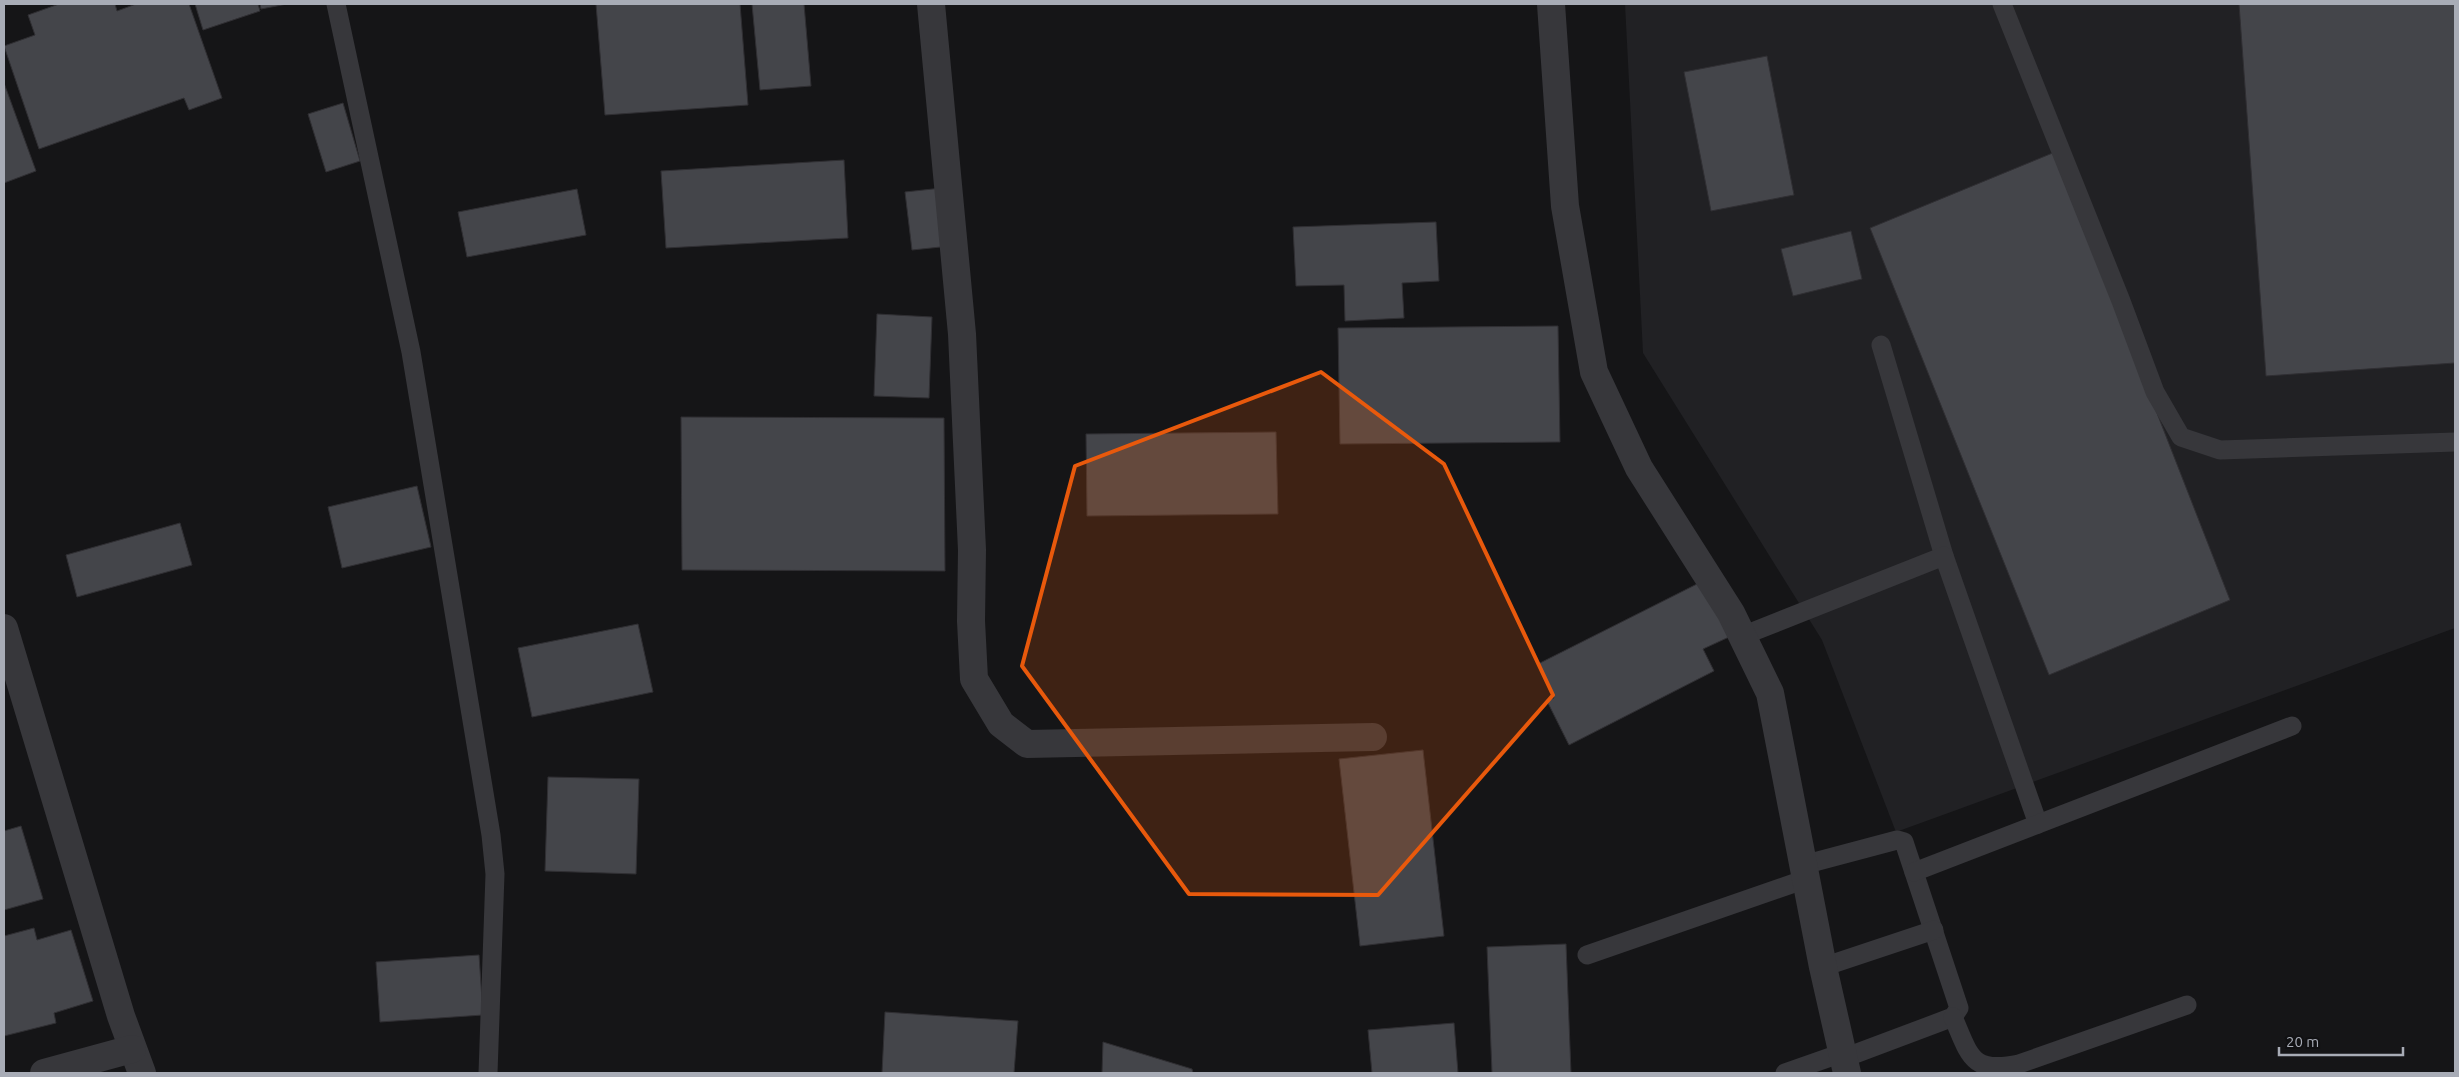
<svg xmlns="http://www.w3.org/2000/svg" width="2459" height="1077" viewBox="0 0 2459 1077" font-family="Ubuntu,sans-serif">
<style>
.built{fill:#212124}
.building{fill:#44454a;stroke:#302f33}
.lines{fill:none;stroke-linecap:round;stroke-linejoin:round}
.service{stroke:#37373b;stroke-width:19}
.minor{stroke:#37373b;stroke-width:28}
.tertiary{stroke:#37373b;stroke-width:28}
.marked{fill:#e8590c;fill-opacity:0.2;stroke:#e8590c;stroke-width:4;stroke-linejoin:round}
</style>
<rect width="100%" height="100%" fill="#151517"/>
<path class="built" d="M1625,4H2455V628L1896,832L1822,640L1643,353Z"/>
<g class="building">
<path d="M59,4H115L117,11L136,4H189L222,98L189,110L184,98L39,149L4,46L35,35L28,15Z"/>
<path d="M195,4H258L260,11L203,30Z"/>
<path d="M260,4H287L261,9Z"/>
<path d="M596,4H740L748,105L605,115Z"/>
<path d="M752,4H804L811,86L760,90Z"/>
<path d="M2239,4H2455V363L2266,376Z"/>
<path d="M1767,56L1794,195L1711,211L1684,72Z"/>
<path d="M4,83L36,171L4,183Z"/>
<path d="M343,103L360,161L326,172L308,114Z"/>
<path d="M2055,152L2230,600L2049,675L1870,228Z"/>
<path d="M844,160L848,238L666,248L661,171Z"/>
<path d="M942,188L950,246L912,250L905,192Z"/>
<path d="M577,189L586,235L467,257L458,212Z"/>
<path d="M1436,222L1439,281L1402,283L1404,318L1345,321L1344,285L1296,286L1293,227Z"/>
<path d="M1851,231L1862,279L1793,296L1781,249Z"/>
<path d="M877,314L932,317L929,398L874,396Z"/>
<path d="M1558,326L1560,442L1340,444L1338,328Z"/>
<path d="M681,417L944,418L945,571L682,570Z"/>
<path d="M1276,432L1278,514L1087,516L1086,434Z"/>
<path d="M417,486L431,547L342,568L328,507Z"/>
<path d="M180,523L192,565L77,597L66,555Z"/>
<path d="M1701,582L1729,637L1703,649L1714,671L1569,745L1547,701L1554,698L1538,664Z"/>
<path d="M638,624L653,692L532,717L518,648Z"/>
<path d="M1423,750L1444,936L1360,946L1339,759Z"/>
<path d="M548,777L639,779L636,874L545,871Z"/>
<path d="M21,826L43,899L4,910V831Z"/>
<path d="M34,928L37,940L71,930L93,1001L54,1013L56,1023L4,1036V936Z"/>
<path d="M1566,944L1571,1073H1492L1487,947Z"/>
<path d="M479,955L483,1015L380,1022L376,962Z"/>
<path d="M885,1012L1018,1021L1014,1073H882Z"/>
<path d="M1454,1023L1458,1073H1372L1368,1030Z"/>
<path d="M1103,1042L1192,1069L1193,1073H1102Z"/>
</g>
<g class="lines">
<g class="service">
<path d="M336,4L411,352L491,835L495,874L488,1073"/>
<path d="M2002,4L2121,301L2155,392L2181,437L2220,450L2455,442"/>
<path d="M1881,345L1944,556"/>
<path d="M1742,636L1944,556L2038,824"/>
<path d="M1803,865L1897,840L1904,842L1959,1008L1953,1017L1844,1058"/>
<path d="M1914,872L2292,726"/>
<path d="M1587,955L1806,879"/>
<path d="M1823,967L1934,930"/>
<path d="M1953,1017C1970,1056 1971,1074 2019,1064L2187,1005"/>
<path d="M1785,1073L1842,1053"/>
</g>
<g class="minor">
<path d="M931,4L962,334L972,550L971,621L974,679L1001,724L1027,744L1373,737"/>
<path d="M4,628L121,1016L142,1073"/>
<path d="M44,1073L132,1049"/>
</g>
<path class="tertiary" d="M1551,4L1565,206L1594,372L1639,468L1731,613L1770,693L1823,967L1847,1073"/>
</g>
<path class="marked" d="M1321,372L1444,464L1553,695L1378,895L1189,894L1022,666L1075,466Z"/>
<rect width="2459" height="1077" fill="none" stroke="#a8acb6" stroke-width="10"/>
<path d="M2279 1047v8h124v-8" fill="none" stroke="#a8acb6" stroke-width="2.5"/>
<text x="2286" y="1047" font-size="15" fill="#a8acb6" stroke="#101012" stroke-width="4" paint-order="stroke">20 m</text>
</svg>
